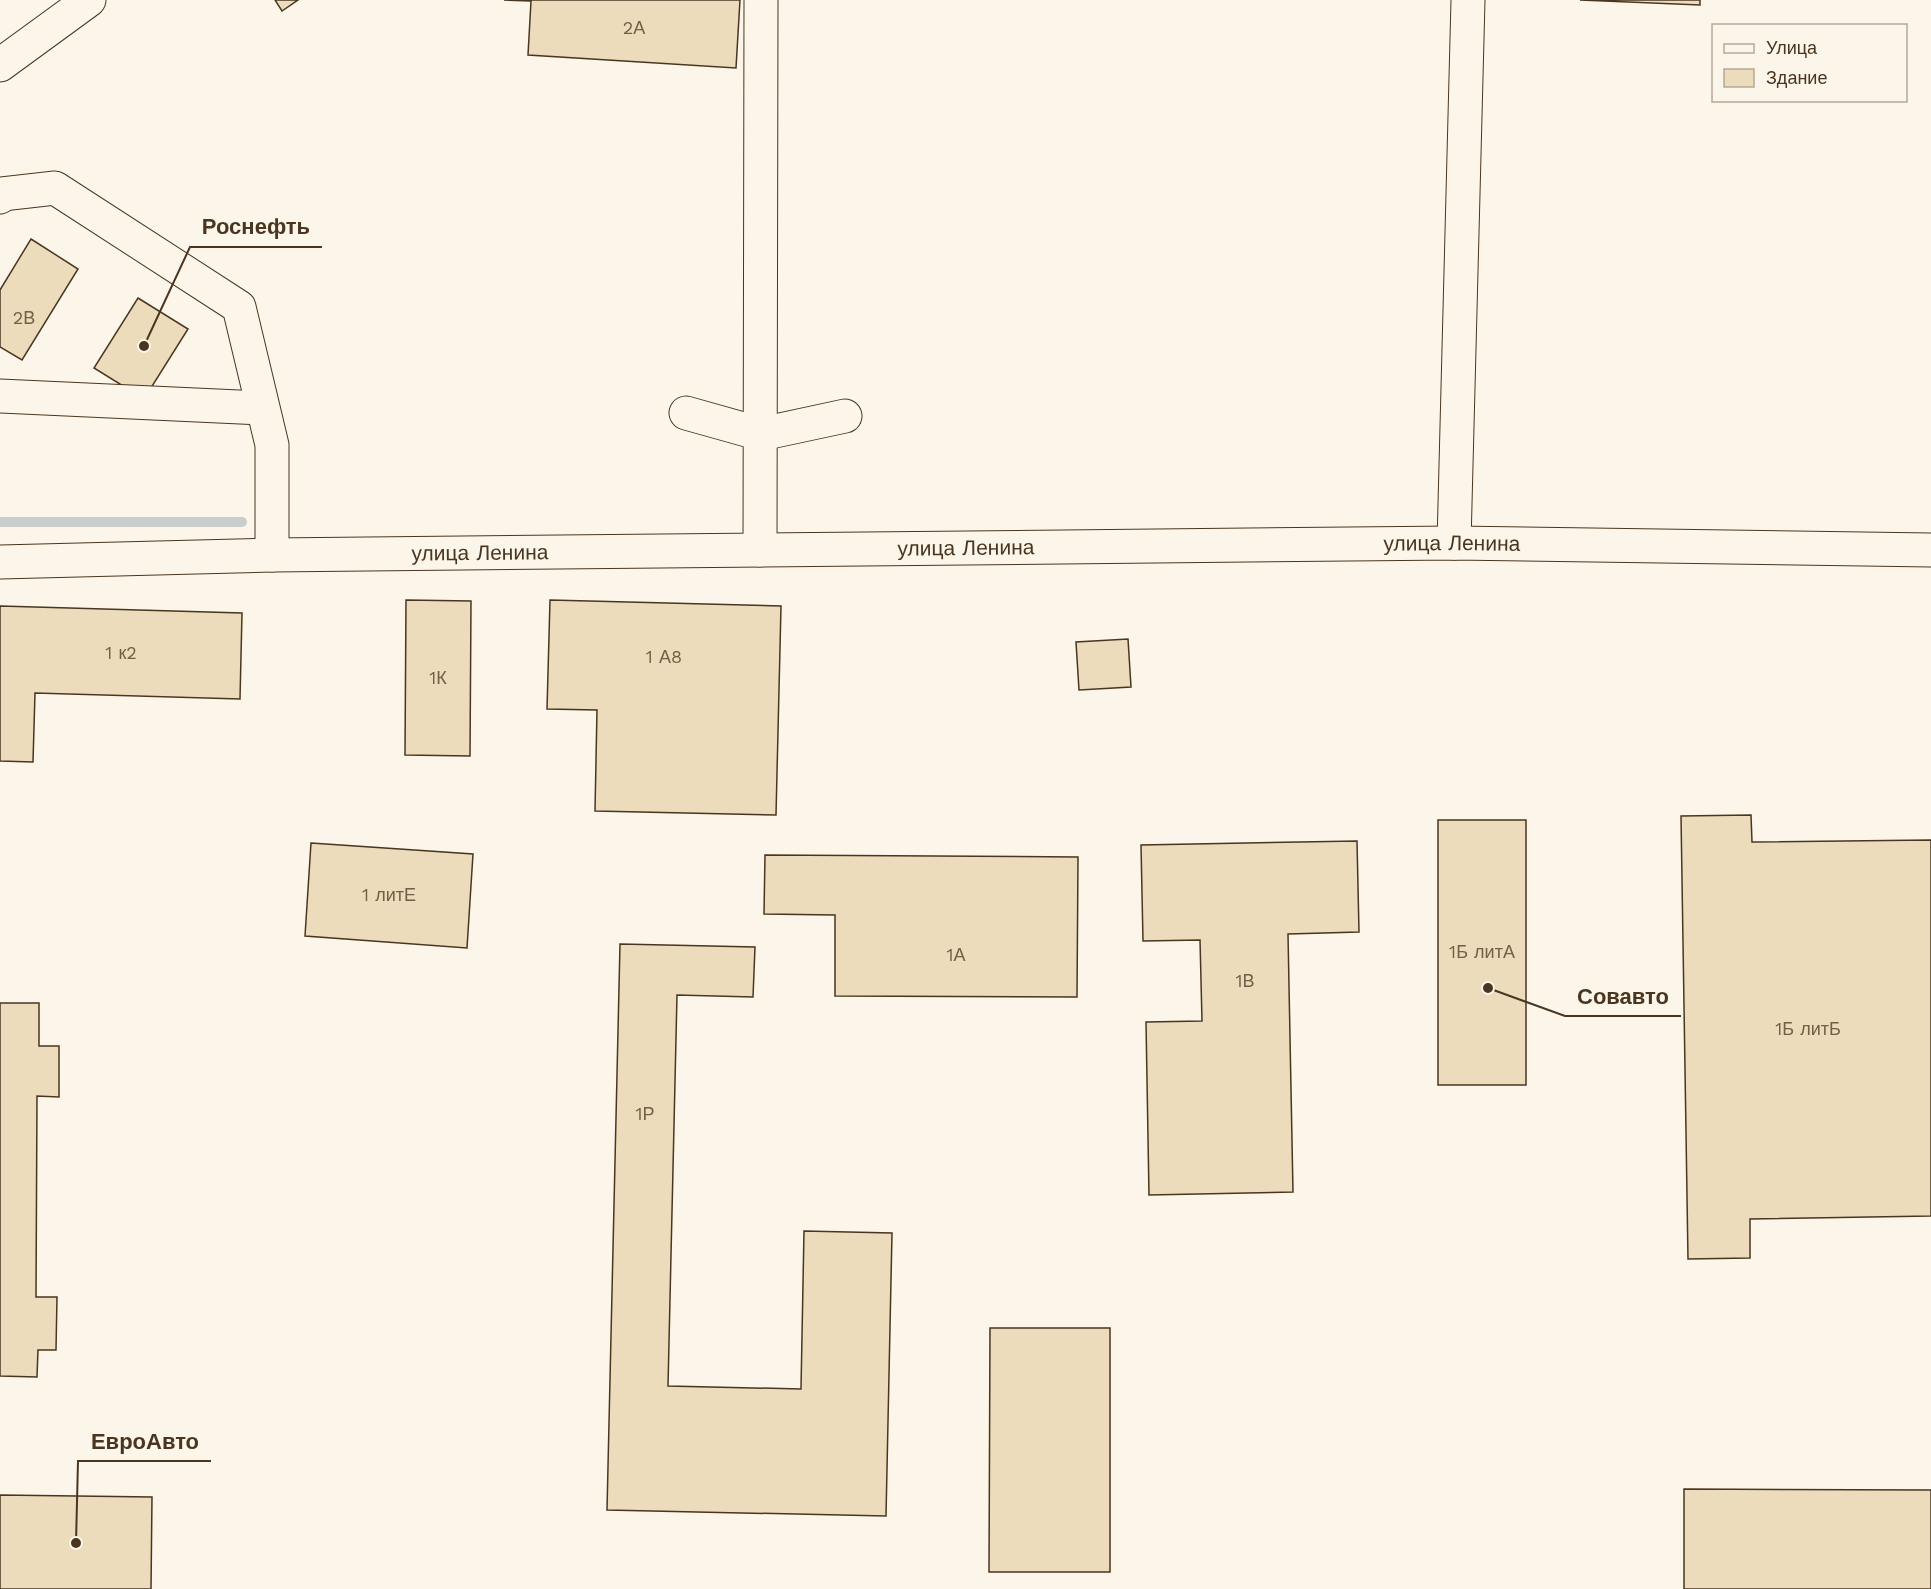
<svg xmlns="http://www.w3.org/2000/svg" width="1931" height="1589" viewBox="0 0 1931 1589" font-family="'Work Sans',sans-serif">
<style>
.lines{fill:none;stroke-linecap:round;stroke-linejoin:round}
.stream{stroke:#c9cecd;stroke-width:10}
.building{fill:#ecdcbc;stroke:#4a3520;stroke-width:1.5}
.minor-casing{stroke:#4a3520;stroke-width:35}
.minor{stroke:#fbf6e9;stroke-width:33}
.labels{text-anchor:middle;stroke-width:4.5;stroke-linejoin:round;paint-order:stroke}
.number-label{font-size:18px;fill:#725f47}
.street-label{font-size:21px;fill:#4a3520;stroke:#fbf6e9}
.leader{fill:none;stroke:#4a3520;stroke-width:2}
.callout-dot{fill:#4a3520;stroke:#fbf6e9;stroke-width:2}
.callout-label{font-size:22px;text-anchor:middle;font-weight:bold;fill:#4a3520;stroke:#fbf6e9;stroke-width:4.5;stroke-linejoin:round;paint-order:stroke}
</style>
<rect width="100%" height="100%" fill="#fbf6e9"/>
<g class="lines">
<path class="stream" d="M0,522H242"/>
</g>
<g class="building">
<path d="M275,0H298L282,11Z"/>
<path d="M504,0H740L736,68L528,55L531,1Z"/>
<path d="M1580,0H1700V5Z"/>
<path d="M31,239L78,269L22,360L0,347V290Z"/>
<path d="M138,298L188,329L144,399L94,368Z"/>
<path d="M406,600L471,601L470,756L405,755Z"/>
<path d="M550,600L781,606L776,815L595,811L597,710L547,709Z"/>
<path d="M0,606L242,613L240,699L35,693L33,762L0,761Z"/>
<path d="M1128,639L1131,687L1079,690L1076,642Z"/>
<path d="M1751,815L1752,842L1931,840V1216L1750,1219V1258L1688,1259L1681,816Z"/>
<rect x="1438" y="820" width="88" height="265"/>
<path d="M1357,841L1359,932L1288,934L1293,1192L1149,1195L1146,1022L1202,1021L1200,940L1143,941L1141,845Z"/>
<path d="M311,843L473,854L467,948L305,936Z"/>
<path d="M765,855L1078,857L1077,997L835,996V915L764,914Z"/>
<path d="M620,944L755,947L753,997L677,995L668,1386L801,1389L804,1231L892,1233L886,1516L607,1510Z"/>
<path d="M0,1003H39V1046H59V1097L37,1096L36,1297H57L56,1350H38L37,1377L0,1376Z"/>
<path d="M990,1328H1110V1572H989Z"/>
<path d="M1684,1489L1931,1490V1589H1684Z"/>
<path d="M0,1495L152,1497L151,1589H0Z"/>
</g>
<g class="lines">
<g class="minor-casing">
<g id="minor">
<path d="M0,65L89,0"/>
<path d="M0,197L2,194L55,188L239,307L272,445V555"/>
<path d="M0,396L262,408"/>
<path d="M686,413L761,434L845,416"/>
<path d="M1454,543L1468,0"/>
<path d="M760,550L761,0"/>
<path id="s1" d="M0,562L272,555L1454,543L1931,550"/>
</g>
</g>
<use href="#minor" class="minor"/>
</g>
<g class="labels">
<g class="number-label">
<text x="634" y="34">2А</text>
<text x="24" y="324">2В</text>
<text x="121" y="659">1 к2</text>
<text x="664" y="663">1 А8</text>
<text x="438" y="684">1К</text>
<text x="389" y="901">1 литЕ</text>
<text x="1482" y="958">1Б литА</text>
<text x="956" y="961">1А</text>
<text x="1245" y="987">1В</text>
<text x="1808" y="1035">1Б литБ</text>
<text x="645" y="1120">1Р</text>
</g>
<g class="street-label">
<text dy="7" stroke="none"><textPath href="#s1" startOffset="1452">улица Ленина</textPath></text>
<text dy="7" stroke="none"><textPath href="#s1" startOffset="966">улица Ленина</textPath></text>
<text dy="7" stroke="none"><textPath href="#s1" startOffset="480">улица Ленина</textPath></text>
</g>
</g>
<path class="leader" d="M144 346L190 247H322M1488 988L1565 1016H1681M76 1543L78 1461H211"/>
<g class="callout-dot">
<circle cx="144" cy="346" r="6"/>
<circle cx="1488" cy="988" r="6"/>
<circle cx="76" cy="1543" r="6"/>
</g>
<g class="callout-label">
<text x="256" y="234">Роснефть</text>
<text x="1623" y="1004">Совавто</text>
<text x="145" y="1449">ЕвроАвто</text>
</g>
<rect x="1712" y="24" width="195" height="78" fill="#fbf6e9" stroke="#b4a999" stroke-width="1.5"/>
<rect x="1724" y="44" width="30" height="9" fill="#fbf6e9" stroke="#b4a999" stroke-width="1.5"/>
<text x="1766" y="54" font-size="18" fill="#4a3520">Улица</text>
<rect x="1724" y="69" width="30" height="18" fill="#ecdcbc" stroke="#b4a999" stroke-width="1.5"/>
<text x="1766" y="84" font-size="18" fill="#4a3520">Здание</text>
</svg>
